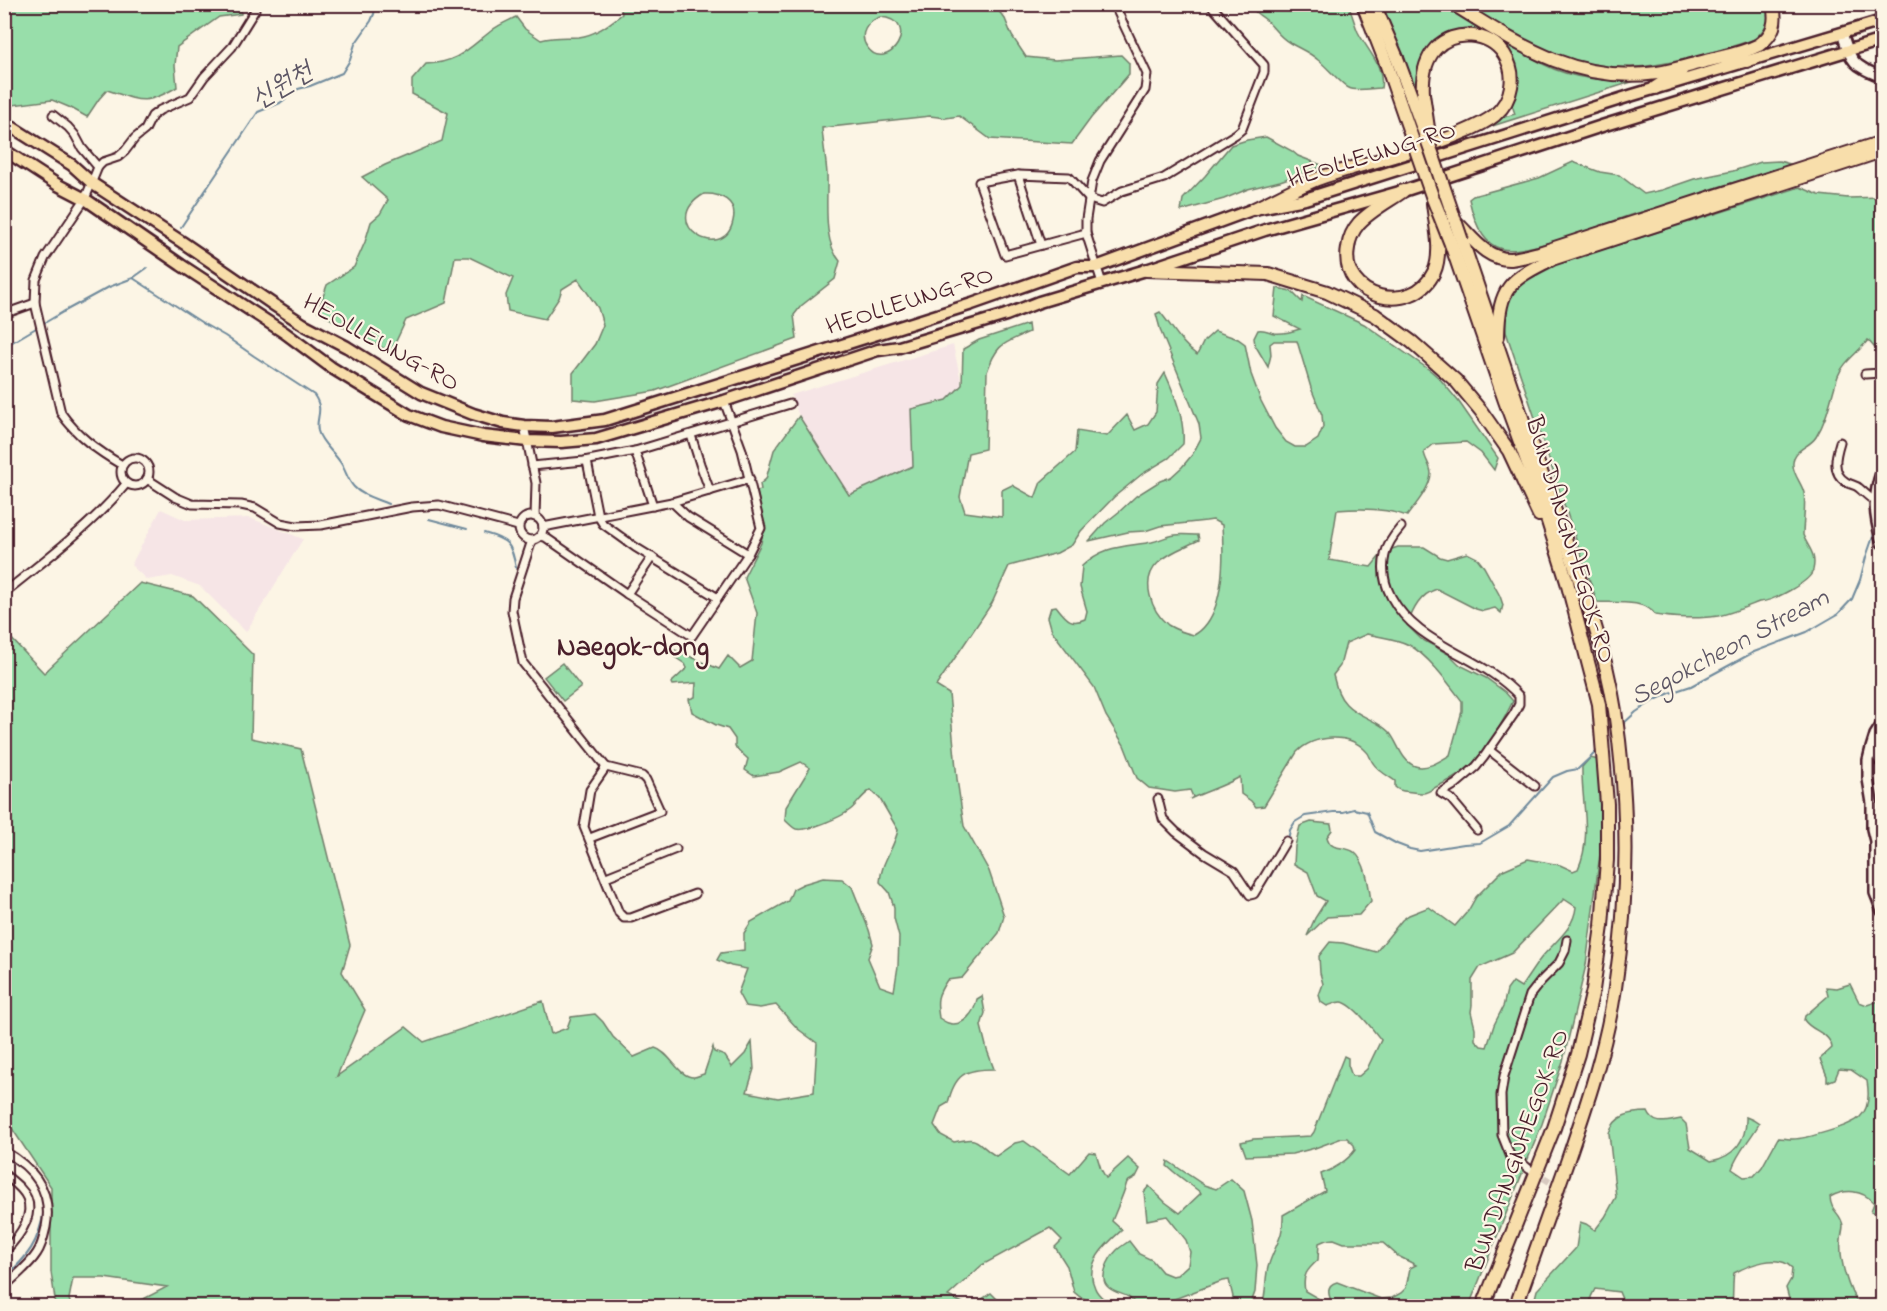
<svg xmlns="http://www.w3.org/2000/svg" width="1887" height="1311" viewBox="0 0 1887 1311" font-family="'Indie Flower','Poor Story',sans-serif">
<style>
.built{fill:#f6e5e6}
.green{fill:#98deaa;stroke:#717e6a;stroke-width:1.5;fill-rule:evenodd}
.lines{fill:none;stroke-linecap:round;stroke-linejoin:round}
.stream{stroke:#6f8a9c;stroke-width:2}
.street-tunnel{stroke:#d8cac0;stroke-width:7;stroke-dasharray:7 3.5;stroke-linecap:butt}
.street-casing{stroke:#4a1f2b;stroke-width:11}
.secondary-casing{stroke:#4a1f2b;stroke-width:14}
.primary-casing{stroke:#4a1f2b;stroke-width:15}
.highway-casing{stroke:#4a1f2b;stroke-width:16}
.street{stroke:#fcf5e5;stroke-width:7}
.secondary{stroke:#fcf5e5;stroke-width:9}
.primary{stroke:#f8deab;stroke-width:10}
.highway{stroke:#f8deab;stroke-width:12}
.highway-bridge-casing{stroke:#4a1f2b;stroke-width:16;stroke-linecap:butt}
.highway-bridge{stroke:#f8deab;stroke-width:12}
.labels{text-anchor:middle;stroke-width:4.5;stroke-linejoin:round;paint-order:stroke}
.street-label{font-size:26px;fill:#4a1f2b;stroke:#fcf5e5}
.water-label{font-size:27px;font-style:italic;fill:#5c5564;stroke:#fcf5e5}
.quarter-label{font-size:28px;font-weight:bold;fill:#4a1f2b;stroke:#fcf5e5}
</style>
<rect width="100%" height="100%" fill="#fcf5e5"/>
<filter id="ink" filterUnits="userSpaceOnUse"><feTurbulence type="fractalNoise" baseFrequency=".0167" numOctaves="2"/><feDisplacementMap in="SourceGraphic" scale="12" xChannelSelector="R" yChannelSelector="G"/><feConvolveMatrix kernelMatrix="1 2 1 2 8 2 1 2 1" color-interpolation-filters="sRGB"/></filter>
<g filter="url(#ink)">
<g class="built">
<path d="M953,345L962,385L947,400L911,410L913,466L848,495L799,416L791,395Z"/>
<path d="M161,509L185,520L250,518L303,539L246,632L200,586L172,576L147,580L131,565Z"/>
</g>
<g class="green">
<path d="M5,4H241V14L219,17L177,47L175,65L177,87C145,106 140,101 107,90L99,99L87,117L71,108L52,100L5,106Z"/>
<path d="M1769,4C1770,21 1766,30 1753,40C1685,60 1621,83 1551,54C1521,41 1492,21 1463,5Z"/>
<path d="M620,5H994L1005,19L1012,36L1026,57L1055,60L1121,55L1129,63V74L1091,118L1072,144L990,139L959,116L946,118L930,116L822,128C823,143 826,159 827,174C828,200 822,241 840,261L835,279L801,306L794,315L797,339L655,391L595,401L573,399V373L595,344L603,325L598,308L578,279L562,289L559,298L545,319L508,311L506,295L513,278L469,257H455L446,303L406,320L391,352L358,336L318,311L327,285L354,267L365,242L371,222L380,214L388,200L362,177L385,165L442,141L448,113L412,94V80L426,64C457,63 468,49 491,31C498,25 508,21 516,17L525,29L541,40C557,36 564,38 579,37C596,35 609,24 622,14ZM880,17C924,20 887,76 867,47C858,34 867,22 880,17ZM704,194C720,193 738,201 733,221C724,265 655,223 704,194Z"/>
<path d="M1250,5H1348C1352,13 1354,23 1358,32C1367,50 1385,66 1381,88C1372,88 1356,92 1349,88C1343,86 1325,65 1318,60C1309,52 1300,49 1290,43C1280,38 1274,28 1266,20C1259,14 1255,14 1250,5Z"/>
<path d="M1380,5C1393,5 1434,2 1444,6C1479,20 1510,47 1543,64C1572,79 1609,83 1641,79L1486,128L1501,118L1515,114L1512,105C1523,80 1517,62 1500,42L1440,38L1419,98Z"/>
<path d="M1266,137L1292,151L1298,156L1324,166L1280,181L1248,189L1224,199L1181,211L1183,199L1205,176L1231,145L1247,140Z"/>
<path d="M1779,161L1790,164C1763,177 1732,181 1703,192C1696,195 1690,199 1683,201C1667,207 1650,209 1634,214C1605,223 1529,255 1502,249C1481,245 1473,217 1469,199L1473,196L1539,178L1573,162L1600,172L1619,175L1644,194L1662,190L1694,179L1733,171L1761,162Z"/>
<path d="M1800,187L1819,195L1848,198L1882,197V342L1874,347L1868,340C1859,352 1843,362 1838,376C1831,396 1828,418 1816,437C1809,448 1794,448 1793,463C1792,474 1802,483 1804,493C1806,507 1803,522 1803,535C1808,548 1817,554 1813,570C1811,582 1771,602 1759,602C1746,607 1732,613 1718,616C1700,619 1673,618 1655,615C1646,599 1614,603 1597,602L1506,332C1503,296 1510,293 1535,271Z"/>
<path d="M1277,288L1291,291L1302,302L1303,296L1364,324L1431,371L1440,379L1459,402L1498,458L1494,470L1481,453L1466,442L1434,444L1424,452C1425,460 1431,466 1431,474C1430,488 1415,505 1407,516C1386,508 1360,508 1337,510L1329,560L1371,567L1379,557L1392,549L1398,547H1424L1440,557L1447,559L1467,553L1477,558L1484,567L1500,596L1503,605L1501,613L1495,608L1483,611L1476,609L1437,589C1420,594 1413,610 1407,625L1421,639L1450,655L1460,665L1486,678L1505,692L1513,701C1497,734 1477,770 1442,784C1426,791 1431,795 1412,792C1405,791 1400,792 1395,787V781C1388,776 1377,770 1373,763C1370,759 1370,754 1366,751C1349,732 1314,735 1297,752L1264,806L1256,807L1251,801L1241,794L1240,777C1224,786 1207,791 1190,799L1193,797L1190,790L1175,792L1149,788L1137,778L1124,745L1106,716L1094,687L1052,631L1048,617L1051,607L1056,606C1066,618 1070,626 1085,619L1087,611L1080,587L1082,566C1104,545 1124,547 1152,542C1160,540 1167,536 1175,535C1182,534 1190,535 1198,535L1199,540C1185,547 1169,552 1158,563C1140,580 1151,611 1168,625C1176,630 1185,633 1194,635C1225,618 1224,556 1222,525L1213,520L1206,521L1160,526L1145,531L1128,532L1089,541L1105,523L1120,511L1136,496L1160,481L1171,477L1182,467L1192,455L1201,438L1199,424L1161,332L1156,314L1160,312C1172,326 1181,344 1197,355L1204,341L1215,331L1238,339L1245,344L1251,374L1261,401L1275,428L1286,442L1295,447H1306L1318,439L1323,427L1322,415L1311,388L1297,341H1274L1270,344L1271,355L1268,367L1255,345L1254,338L1258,330C1265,329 1267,331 1274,333C1283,334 1291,332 1300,329L1274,316ZM1367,634C1380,637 1398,639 1409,645C1428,655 1449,684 1462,701V711L1450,755C1440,761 1427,770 1415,766C1401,761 1398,742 1389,732C1378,720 1358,717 1346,704C1338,696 1336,686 1333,675L1340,666L1346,643Z"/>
<path d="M1028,324L1029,332C1003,344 997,343 987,372L985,449L968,453L960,497L965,512L1002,517V490L1012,485L1035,498L1041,482L1075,452L1077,431L1107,436L1127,415L1135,430L1148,424L1156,412L1158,384L1165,373C1175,395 1185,420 1183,444L1169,458L1142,474L1114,497L1081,531L1072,545L1057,553L1009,566L992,603L936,686L949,694L957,779L964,826L989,871L1004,916L999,933L962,978L947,980C937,995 936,1000 939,1018C942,1020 945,1022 948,1023C964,1028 975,1011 977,999L982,996L985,1013L981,1026L987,1050L994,1069C965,1069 955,1074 948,1103L941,1107L934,1125L941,1135L954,1142C982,1135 974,1143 996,1156L1015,1143L1024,1141L1070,1174L1089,1152L1096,1153L1101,1169L1106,1178L1128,1158L1140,1169L1136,1177L1127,1182C1123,1196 1117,1208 1112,1221L1122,1230C1106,1244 1083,1264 1095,1288C1097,1294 1103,1298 1108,1303L1104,1306L1080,1297L1074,1292L1067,1266L1055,1247L1062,1240L1050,1228L982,1265L948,1296L969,1306H130L167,1287L104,1278H73L69,1299L71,1306H56L51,1272V1187L5,1118L4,631L44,673L140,583L193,596L253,655L251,738L301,749L350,945L342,972L365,1010L337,1076L406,1027L424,1042L543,1001L551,1034L567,1028L571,1017L595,1014L603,1022L613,1037L634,1057L655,1048C670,1052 679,1078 694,1077C697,1077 700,1075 704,1074L713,1047L714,1052L725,1056L732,1067L745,1054L752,1042L754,1069L747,1092L778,1098L814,1092L817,1043L798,1029L776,1005L760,1008L745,1006L738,993L747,969L731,966L717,960L721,953L744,950V933L751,922L788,901L793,889L803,884L823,878L842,879L852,887L869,930L873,944L868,958L880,986L894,991L898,966L899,937L894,918V907L889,892L880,882C881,862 894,849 898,830L880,799L871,790C861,796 858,804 850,810C841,817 807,832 796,829C793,828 788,823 785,820L786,807L810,768L801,762L779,772L754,776L745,770L748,759L735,747V739L728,729L716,725L692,712L689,699L695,697L696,683L672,685L671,683L687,668L685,664L673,656L675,650L719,669L728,656L740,668L752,661L757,613L744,577L761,543L764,526L757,491L761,490L760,484L766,479L774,450L799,416L849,495L913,466L911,409L947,400L962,385L963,349L979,340Z"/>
<path d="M562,663L581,687L563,701L544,677Z"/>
<path d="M1590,758L1599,760L1601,801L1600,853L1586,965L1563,1061L1542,1124L1469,1306H1334C1329,1298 1324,1285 1337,1282L1381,1299L1392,1298L1401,1293L1406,1288L1410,1268L1416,1265L1398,1256L1383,1243H1344L1334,1239L1326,1240L1319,1243L1318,1260C1307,1270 1302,1275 1305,1291L1321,1300L1326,1306H1262C1267,1293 1264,1278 1269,1264C1275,1245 1284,1237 1283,1215L1325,1191L1321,1174C1333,1170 1348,1160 1355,1150L1354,1145L1347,1138H1342L1315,1148L1292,1154L1246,1156L1241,1142L1253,1139L1311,1136L1314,1132L1344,1056L1348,1058V1065L1352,1076H1359L1367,1069L1381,1040C1374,1031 1353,1002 1341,1002C1337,1002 1331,1005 1327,1006L1321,1002L1319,995L1323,984L1320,973L1319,956L1330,942L1343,943L1376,952L1402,920L1409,915L1429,907L1455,926L1468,911L1476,897L1503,870L1528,859L1560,865L1573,871L1578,869C1593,836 1581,802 1582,767ZM1564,899L1576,907C1574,929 1554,942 1541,958C1534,967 1528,977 1521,987L1513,982L1507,990L1503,1007L1494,1025L1487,1047L1481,1046L1475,1040V1028L1471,1012L1472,1005V980L1480,967L1512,953Z"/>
<path d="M1311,822L1331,824L1332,830L1327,837C1331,852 1343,845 1354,852C1366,861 1369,887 1371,901L1359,915L1327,917L1307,936L1315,918L1326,901L1317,896L1308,872L1294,864L1295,846L1300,826Z"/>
<path d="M1850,984L1859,1002L1867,1005L1882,1000V1216L1871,1211L1874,1203C1862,1189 1845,1189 1830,1197C1831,1213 1841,1212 1843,1226C1843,1231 1841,1235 1841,1240C1839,1259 1848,1291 1860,1306H1791L1786,1288L1791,1279L1792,1268C1778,1253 1749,1265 1734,1273C1732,1281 1734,1301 1731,1306H1625L1619,1292L1595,1289L1591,1297V1306H1533L1537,1290L1576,1248L1580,1222L1586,1224L1595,1230L1605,1217L1616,1197L1609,1133C1615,1115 1630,1112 1648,1112C1654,1127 1668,1121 1681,1119L1686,1124L1690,1148L1711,1161C1734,1157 1747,1140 1746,1117L1753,1120L1759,1124C1750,1140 1737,1153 1732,1169L1744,1177L1754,1176L1762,1167L1778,1138C1783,1138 1788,1139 1793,1139C1805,1139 1852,1126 1860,1117C1870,1108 1869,1093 1867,1081L1851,1070L1839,1069L1835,1079L1827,1082V1076L1820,1059L1832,1048C1830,1032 1812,1032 1804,1020L1805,1016L1828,996L1826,987L1837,988Z"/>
<path d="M1168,1161L1204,1185L1216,1189L1231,1179L1244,1191L1252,1221L1257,1265L1255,1292L1250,1306H1230L1233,1297L1229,1280L1222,1281L1156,1306H1136C1129,1292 1119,1296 1109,1288C1097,1279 1109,1258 1117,1250C1120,1247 1125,1244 1129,1241L1139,1254L1152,1260L1162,1272L1172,1276L1177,1275L1188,1265L1190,1252L1186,1240L1167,1216L1147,1220L1144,1192L1149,1186L1165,1202L1180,1213L1201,1193C1190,1184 1178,1176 1167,1166Z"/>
<path d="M991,1293L1004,1306H972Z"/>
</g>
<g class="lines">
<g class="stream">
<path d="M181,227L258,112L280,103L298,89L310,86L342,73L350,60L355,44L371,21L374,14L376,4"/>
<path d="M133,278L204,324L225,336L254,356L314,395C325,411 315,417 318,431C321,443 334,452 340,462C346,470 347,480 354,487C362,496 377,499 388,504"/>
<path d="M4,347L63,312L109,287L133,278L147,268"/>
<path d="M1880,517L1882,511"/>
<path d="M429,519L467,529"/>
<path d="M484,533C509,540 511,543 516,568"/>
<path d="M1622,725L1636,712L1653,701L1670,693L1691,686L1754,652L1807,632L1838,614L1852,599L1860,580L1866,557L1875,531"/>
<path d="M1288,840L1290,830L1295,822L1305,816L1334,812H1343L1354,809L1367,812L1375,832L1397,844L1410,849L1420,851L1464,844L1480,843L1509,826L1553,777L1567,771L1578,769L1597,751"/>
<path d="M1270,877L1287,845"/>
<path d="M4,1156L26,1171"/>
<path d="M4,1278C28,1257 39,1242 44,1210"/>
</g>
<path class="street-tunnel" d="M1535,1172L1566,1192"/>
<g class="street-casing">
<g id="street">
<path d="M53,115L68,127L75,135L82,148L98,167"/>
<path d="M1018,175L1041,245"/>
<path d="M1086,233L1005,255L979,182L1018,175L1069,177L1089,199L1102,203L1122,191L1164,178L1236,134L1242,129L1264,72V65L1210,4"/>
<path d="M1102,283L1086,233V219L1092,181L1100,161L1145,90L1147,74L1114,4"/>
<path d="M4,302L8,312"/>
<path d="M4,314L35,303"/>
<path d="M1865,374L1882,373"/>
<path d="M524,426L536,483L535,517"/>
<path d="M691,435L700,464L710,491"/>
<path d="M1840,442C1836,455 1831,473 1846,482C1851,485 1856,485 1859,488C1865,493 1868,497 1875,501"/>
<path d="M635,451L653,506"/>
<circle cx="135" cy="472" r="14"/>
<path d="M587,461L598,516L603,524L635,547L718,598"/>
<path d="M122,465C98,451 77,436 61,413L35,303L36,280L45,258L85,199L98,167L103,162L118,157L125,151L135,138L145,130L152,116L160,110L190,97L204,77L232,47L255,10L254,4"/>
<path d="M532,466L584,461L635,451L790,404"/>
<path d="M147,479L175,497L192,504L241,505L255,508L280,523L296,526L321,525L412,507L439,505L518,526"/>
<path d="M672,502L688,517L748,554"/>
<circle cx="531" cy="528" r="12"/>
<path d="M543,527L672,502L750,479"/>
<path d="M1401,527C1394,535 1387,544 1385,555C1378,585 1397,612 1420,630C1451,654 1492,666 1519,696V704L1514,714L1484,757L1476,767L1456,784L1441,793L1451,799L1477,830"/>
<path d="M540,536L545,537L627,594L692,636L748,554L761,528L742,450L724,401"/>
<path d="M532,540L513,598L512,611L523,663L606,767L590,790L584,827L619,913L624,918H631L695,894"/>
<path d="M4,593C46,559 92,525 126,484"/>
<path d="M627,594L652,557"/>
<path d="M1871,748L1882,766"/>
<path d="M1489,750L1535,786"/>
<path d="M1158,799L1163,819L1176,832L1204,853L1234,871L1250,895L1254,894L1286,841"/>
<path d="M590,838L660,811L646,780L642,776L606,767"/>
<path d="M606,877L676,849"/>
<path d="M4,1151C34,1168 53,1191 46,1227C44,1236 42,1246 37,1253C29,1266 15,1276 4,1287"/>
<path d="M1529,1169L1523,1164L1512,1160L1502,1135L1501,1095L1504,1076L1530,995L1541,981L1559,963L1565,951L1567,940"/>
<path d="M4,1174C12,1181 23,1188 27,1198C35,1218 17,1239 4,1252"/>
</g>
</g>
<g class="secondary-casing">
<g id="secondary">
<path d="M1842,33C1852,64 1853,65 1882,77"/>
<path d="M1882,470C1872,498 1874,515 1882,543"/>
<path d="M1882,724L1875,735L1871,748L1868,760V779L1872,803V829L1875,841V893L1882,911"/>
</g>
</g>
<g class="primary-casing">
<g id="primary">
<path d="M4,122L72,165L93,184L182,242L274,305L303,324L347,347L421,393L473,414L503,423L524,426L552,427L605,420L972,304L1077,267H1096L1254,209L1305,199L1633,95L1882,21"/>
<path d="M4,150L58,185L85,199L181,265L285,333L332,368L409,415L441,427L483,436L527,441L561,442L596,439L724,401L878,350L899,347L1006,315L1039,302L1146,270L1265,230L1403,191L1605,125L1882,40"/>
</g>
</g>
<g class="highway-casing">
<g id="highway">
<path d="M1363,4L1386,63"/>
<path d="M1374,4L1397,58"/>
<path d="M1453,4C1519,45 1576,84 1657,73C1672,71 1687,66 1702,62C1721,57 1741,54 1759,45C1774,34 1777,22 1773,4"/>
<path d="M1725,59L1747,61"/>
<path d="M1655,88L1681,71"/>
<path d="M1403,191C1389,201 1371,210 1359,223C1352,231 1349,239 1348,248C1339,299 1413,317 1434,272C1443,252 1435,224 1433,203"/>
<path d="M1254,209C1276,199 1298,186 1320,178C1366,162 1414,153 1459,134C1471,129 1484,124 1495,115C1513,99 1517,74 1504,54C1489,32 1454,29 1436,48C1424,61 1422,78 1423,94"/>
<path d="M1456,222C1472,237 1486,260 1511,259C1520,258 1530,255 1539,253L1882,142"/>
<path d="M1462,241C1490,322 1516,403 1545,483C1571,558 1603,633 1615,711C1629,803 1629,896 1615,988C1606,1049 1586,1107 1566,1165C1549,1212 1533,1259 1516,1306"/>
<path d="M1451,244L1505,401L1540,496L1567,582L1599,704L1607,804V860L1602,926L1593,990L1578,1054L1554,1128L1483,1306"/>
<path d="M1146,270L1268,274L1327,292L1375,315L1412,342L1456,381L1481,411L1509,451L1539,515"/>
<path d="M1498,336C1499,286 1510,280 1552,259L1882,151"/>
</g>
</g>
<use href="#street" class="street"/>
<use href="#secondary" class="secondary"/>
<use href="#primary" class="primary"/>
<use href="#highway" class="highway"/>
<g class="highway-bridge-casing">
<g id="highway-bridge">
<path d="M1397,58L1432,153L1462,241"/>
<path d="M1386,63L1432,196L1451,244"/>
<path d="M1423,94L1428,128"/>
</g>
</g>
<use href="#highway-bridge" class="highway-bridge"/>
</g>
</g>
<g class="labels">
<g class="street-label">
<text transform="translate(1371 153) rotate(-17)" y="9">HEOLLEUNG-RO</text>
<text transform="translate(909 299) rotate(-18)" y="9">HEOLLEUNG-RO</text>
<text transform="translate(382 341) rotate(29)" y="9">HEOLLEUNG-RO</text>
<text transform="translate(1572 539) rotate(73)" y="9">BUNDANGNAEGOK-RO</text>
<text transform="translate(1516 1150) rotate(-70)" y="9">BUNDANGNAEGOK-RO</text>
</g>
<g class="water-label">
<text transform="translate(281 84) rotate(-30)" y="9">신원천</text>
<text transform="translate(1729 646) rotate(-28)" y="9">Segokcheon Stream</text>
</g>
<g class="quarter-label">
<text x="633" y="655">Naegok-dong</text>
</g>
</g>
<rect width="1887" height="1311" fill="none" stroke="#fcf5e5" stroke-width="24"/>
<rect x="12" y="12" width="1863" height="1287" fill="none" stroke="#4a1f2b" stroke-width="2" filter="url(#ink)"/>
</svg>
